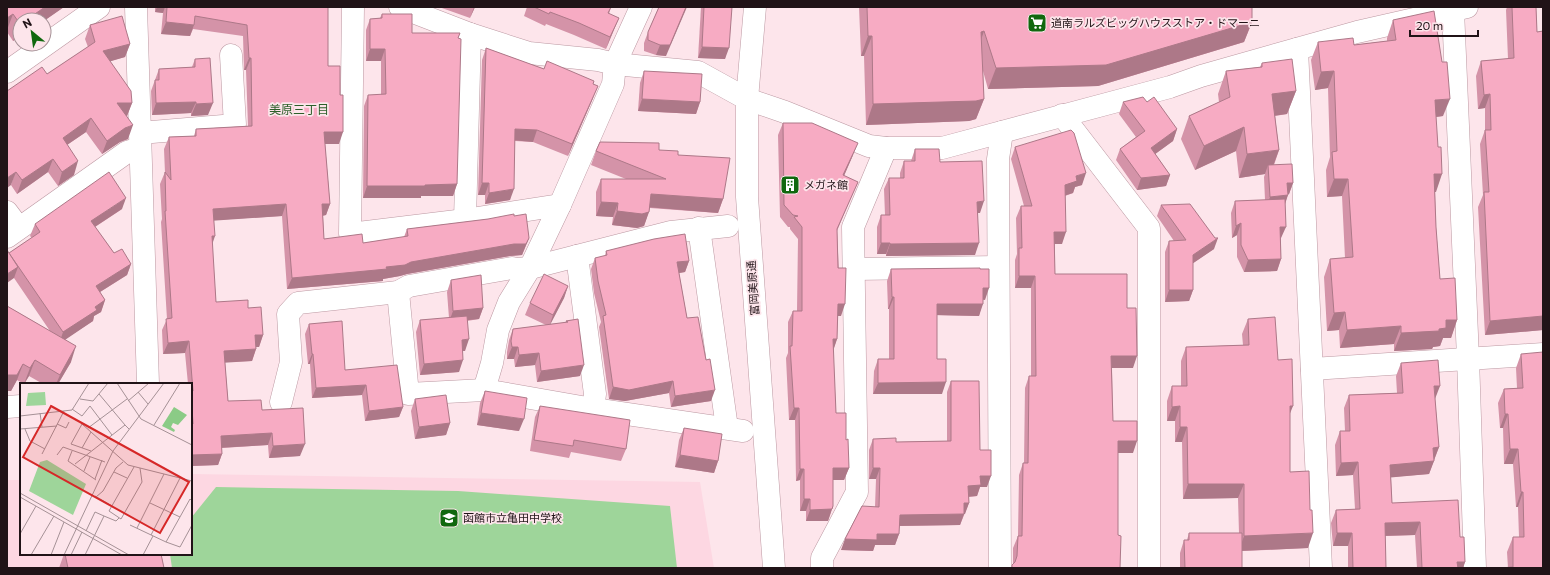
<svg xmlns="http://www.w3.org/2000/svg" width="1550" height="575" viewBox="0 0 1550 575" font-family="Commissioner,'Noto Sans JP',sans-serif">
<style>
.built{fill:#fdd7e2}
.green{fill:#9ed59a}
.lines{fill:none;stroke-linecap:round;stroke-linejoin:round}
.minor-casing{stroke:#bc98a2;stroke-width:23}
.tertiary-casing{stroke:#bc98a2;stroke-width:23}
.minor{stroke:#fff;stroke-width:22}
.tertiary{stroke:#fff;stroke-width:22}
.wall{fill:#d493a8}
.shaded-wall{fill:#ad7888}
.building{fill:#f7abc3;stroke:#ad7888}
.labels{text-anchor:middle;stroke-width:3.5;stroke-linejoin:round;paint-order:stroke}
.poi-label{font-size:11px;fill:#201317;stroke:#fde5eb;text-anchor:start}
.street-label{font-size:11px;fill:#201317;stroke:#fde5eb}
.neighbourhood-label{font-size:12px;fill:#2d5f2a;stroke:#fde5eb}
.inset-road{fill:none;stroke:#a59196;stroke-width:1}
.view{fill:#d62828;fill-opacity:0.15;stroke:#d62828;stroke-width:2}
.inset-edge{fill:none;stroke:#201317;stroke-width:2}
</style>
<rect width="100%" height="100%" fill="#fde5eb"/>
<path class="built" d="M191,474L700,482L714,568H7V480H21V554H191Z"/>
<path class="green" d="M216,487L458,491L670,506L677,568H172L170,554H191V518Z"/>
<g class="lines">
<g class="minor-casing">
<g id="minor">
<path d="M136,7L148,384"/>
<path d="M353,7L350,234L465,220L560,205"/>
<path d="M400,7L470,34L529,53L598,60L615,64L698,72L747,99L785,112L869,146L886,148H942L1170,87L1201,76L1357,32L1467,7"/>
<path d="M1453,10L1468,358L1475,568"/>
<path d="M1297,49L1321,568"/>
<path d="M7,72L99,7"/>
<path d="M1062,115L1149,228V568"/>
<path d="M140,133L235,125L231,55"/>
<path d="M7,212L19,228"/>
<path d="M465,220L470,34"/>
<path d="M699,228L727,428"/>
<path d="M7,237L127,152L140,148"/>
<path d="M577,256L595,394L593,409"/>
<path d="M855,269L998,267"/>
<path d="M398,292L408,394L484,390L593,409L743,431"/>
<path d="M1312,369L1543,354"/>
<path d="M484,390L492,363L498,330L509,302L530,268L560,205L613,84L615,64L641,7"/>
<path d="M281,402L291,362L288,314L298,303L398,292L409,286L512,268L517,269L530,268L671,232L728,226"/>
<path d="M7,407L21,406"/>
<path d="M822,568V558L857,492L853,227L886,148"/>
<path d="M1000,568L998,159L1002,132"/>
</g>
</g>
<g class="tertiary-casing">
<path id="tertiary" d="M755,7L747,99V197L774,568"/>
</g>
<use href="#minor" class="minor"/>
<use href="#tertiary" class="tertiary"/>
</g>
<g class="wall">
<path d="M7,7H64L13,41L7,32Z"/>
<path d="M155,7H328V66L339,144H325L330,204L326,215L323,216L324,239L363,243L404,237L407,229L514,216L529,238L522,255L510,256L407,274L400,276L383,279V281L287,289L282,216L214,220L212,243L216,302L248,308L263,335L259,347H256V349L252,361L225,362L228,401L262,410L300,456L269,458L268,445L222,448V454L218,465L191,466V384H188L185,353L163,354L162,330L167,319L161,222L162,219L160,184L165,172V173L164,149L169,137L194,136L196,129L248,126L246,70H244L243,36L193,29L190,36L161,34L163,13L155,12Z"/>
<path d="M439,7H475L470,18Z"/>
<path d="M527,7H611L609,14L619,18L606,49L574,35L546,24L545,26L524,16Z"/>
<path d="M659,7L666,56L656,55L644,51V43L648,32Z"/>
<path d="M701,7H732L725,59L698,58Z"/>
<path d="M859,7H1252V22L1244,42L1098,86L988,89L983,71L984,99L976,119L969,121L866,125L864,56H861Z"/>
<path d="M1507,7H1536L1537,32L1543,31V330L1485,335L1478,207L1483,195L1480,144L1485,130V108L1478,109L1476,76L1481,61L1508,59L1506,10Z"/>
<path d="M382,14L412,33H460L458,38L457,184L453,196H421V198H363L364,106L368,95H381V61H366V30L370,19L380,18Z"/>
<path d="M1393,20L1443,116L1436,117V192H1435L1436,227L1440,279L1457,320L1451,338H1443L1440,346L1433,347L1432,349L1394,351V344L1340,348L1339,330L1327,331L1324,277L1330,259L1345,258L1342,196L1327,197L1326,170L1330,157L1328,88L1315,90L1311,60L1318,42L1354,45L1387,41V38Z"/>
<path d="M90,25L130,44L125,57L110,61L132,103L127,116H126L128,139L120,142L102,154L86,132L67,145L74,175L58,186L48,172L17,194L11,185L47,74L88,47L85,39Z"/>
<path d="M486,48L544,69L593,84V98L568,156L533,142L515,141L510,200L485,204V195H478L482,60Z"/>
<path d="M195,59L208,115L191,116V113L152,115L151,91L159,69L192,67Z"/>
<path d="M1262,63L1296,91L1287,114L1275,116L1279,150L1274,165L1293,183L1289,194H1288L1285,204L1281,238V259L1277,271L1244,272L1237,257V235L1232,238L1231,213L1235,201L1265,200L1264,177L1265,174L1239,178L1236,151L1195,170L1181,139L1189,116L1219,102L1218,94L1226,71L1260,67Z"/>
<path d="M644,71L700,102L696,114L638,111L640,83Z"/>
<path d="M1123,102H1147L1177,129L1173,141L1155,154L1170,175L1166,186L1137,190L1116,160L1120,149L1136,137L1119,114Z"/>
<path d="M783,123L853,155L844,176L858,182L853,193L837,231L841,316H838L837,339L833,351L836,413L846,440L849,468L844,480H833V506L828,521H806V511H800V480L796,481L795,420H789L786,358L788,353V322L793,311H797L798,239L790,229V227H788L780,217L778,135Z"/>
<path d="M1015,147L1082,185L1075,187L1073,193L1065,196L1062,244H1055V274L1127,308L1133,368H1112L1113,421L1133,453H1118L1013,565V548L1018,536L1019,475L1023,463H1024L1025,388L1029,376H1031V288H1015V260L1017,254L1016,218L1021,206H1024L1011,159Z"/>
<path d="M915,149L940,162L980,213H978L975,255L886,256V254H877V227L881,215H885L884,189L889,178H900V173L904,161H911Z"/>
<path d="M659,150L678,155L723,199L718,213L650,208L644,226L637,228L612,225L613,217L596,216V192L601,179H626L591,165L596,151Z"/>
<path d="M1161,205L1214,249L1193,263V290L1189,301L1165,302V252L1169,241H1174L1157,216Z"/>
<path d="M122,209L95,227L114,253L131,264L127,275L100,292L105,300L101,312L94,316L93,321L65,339L71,362L58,384H43L29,376L24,384L17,380L11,391L7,306L50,331L14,278L9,253L32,238L30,236L35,224Z"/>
<path d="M606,251L689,261L685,272L679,273L687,318L711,401L671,407L669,393L625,401L609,399L599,327L601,322L594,293L591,269L595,258L605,256Z"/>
<path d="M891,269L985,300L983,299L979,316L937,315V359L942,394H873L874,371L878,359H889V309H888L887,281Z"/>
<path d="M451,280L483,308L479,319L467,321L465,351H462L459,372L420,375L416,332L420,320L449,318L447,292Z"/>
<path d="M568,286L564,298L550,324L565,323L566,321L578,319L580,376L537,382L535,365L515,367L514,359H507V352L509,340L513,329L546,325L525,315L530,303Z"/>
<path d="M1248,319L1278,360L1290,413V472L1308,548L1242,551V568H1180V553L1184,540H1187L1189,533H1239L1238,498L1183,499L1182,442H1175V421H1167V401L1172,386H1181V361L1186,347L1243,345L1242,334Z"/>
<path d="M309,324L345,370L403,407L399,417L365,421L362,395L312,398L310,364H308L305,334Z"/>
<path d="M1521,354L1543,568H1508L1507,552L1513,537H1519L1518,507H1516L1513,464H1504L1503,428H1500L1498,403L1504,389L1517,388L1516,368Z"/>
<path d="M1401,363L1435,399L1439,447L1429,474L1391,477L1392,503L1460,537L1465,562L1463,568H1417L1415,535L1385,536L1386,568H1348V546H1333L1331,523L1336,510L1355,509L1353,475L1336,476L1335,445L1340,431H1345L1344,408L1349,395L1397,393L1396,376Z"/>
<path d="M951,381L980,450L987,487H980L977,496L969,497V503L960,525L899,526V534L895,545H875L873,551L841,550L875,507L876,479H869V450L873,439L896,442L947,441V392Z"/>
<path d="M485,391L519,431L477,425L480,403Z"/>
<path d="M415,399L450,423L446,435L415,439L411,411Z"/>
<path d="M540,406L626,449L621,461L571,452L569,458L530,451L535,417Z"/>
<path d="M684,428L718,461L714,473L675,467L679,440Z"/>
<path d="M64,554H161L164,568H59Z"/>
</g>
<g class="shaded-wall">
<path d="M45,7H64L44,21V20H26Z"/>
<path d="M157,7H165L163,13L155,12Z"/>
<path d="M474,7H475L470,18Z"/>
<path d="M686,7H687L666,56L656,55L660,45Z"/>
<path d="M13,14L7,30V18Z"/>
<path d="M619,18L614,29L606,49L610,37Z"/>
<path d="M166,22L194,25L190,36L161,34Z"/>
<path d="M1252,22L1244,42L1098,86L988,89L996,68Z"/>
<path d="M20,24V37L13,41Z"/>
<path d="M984,31L977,52L981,32Z"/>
<path d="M868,36H872L864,56H861Z"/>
<path d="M130,44L125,57L98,65L103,51Z"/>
<path d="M702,47L729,48L725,59L698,58Z"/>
<path d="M370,49H385L381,61H366Z"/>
<path d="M249,58H251L246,70H244Z"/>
<path d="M1334,71L1328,88L1315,90L1321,72Z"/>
<path d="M598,86L593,98L568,156L572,144Z"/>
<path d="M1296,91L1287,114L1264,117L1272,94Z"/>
<path d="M1490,94L1485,108L1478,109L1484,95Z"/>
<path d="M642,99L700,102L696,114L638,111Z"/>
<path d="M984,99L976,119L969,121L866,125L873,104Z"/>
<path d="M1450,99L1443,116L1428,118L1435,100Z"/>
<path d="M196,102L191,113L152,115L156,103Z"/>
<path d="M117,103H132L127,116L113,117Z"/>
<path d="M213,103L208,115L191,116L196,104Z"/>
<path d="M91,118L86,132L58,151L63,138Z"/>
<path d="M133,125L128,139L120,142L102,154L107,141L125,128Z"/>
<path d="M1244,127L1236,151L1195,170L1204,146Z"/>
<path d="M515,129L537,130L533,142L511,140Z"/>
<path d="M1177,129L1173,141L1147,160L1151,148Z"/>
<path d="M324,132H343L339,144H320Z"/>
<path d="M858,143L853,155L839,187L843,175Z"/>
<path d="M1279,150L1270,174L1268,165L1265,174L1239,178L1247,154Z"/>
<path d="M53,159L48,172L17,194L22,180Z"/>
<path d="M78,161L74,175L58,186L62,172Z"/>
<path d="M16,172L11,185L7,188V178Z"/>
<path d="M1086,173L1082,185L1075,187L1073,193L1060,197L1065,185L1076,176Z"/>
<path d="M1434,174H1442L1436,192H1428Z"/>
<path d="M1170,175L1166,186L1137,190L1141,178Z"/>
<path d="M1334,179H1348L1342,196L1327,197Z"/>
<path d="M482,183H489L485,195H478Z"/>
<path d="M1287,183H1293L1289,194L1283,195Z"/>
<path d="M457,184L453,196H421V198H363L367,186Z"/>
<path d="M514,189L510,200L485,204L489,193Z"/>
<path d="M651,194L723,199L718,213L646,207Z"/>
<path d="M1288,195L1284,207L1266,208L1270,197Z"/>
<path d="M126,198L122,209L87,232L91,221Z"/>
<path d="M984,201L980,213H973L977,202Z"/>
<path d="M601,202L618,203L613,217L596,216Z"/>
<path d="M286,204L282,216L209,221L213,209Z"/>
<path d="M322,204H330L326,215L318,216Z"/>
<path d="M617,211L649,212L644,226L637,228L612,225Z"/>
<path d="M1241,223L1237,235L1232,238L1236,226Z"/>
<path d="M1280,227H1286L1281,238L1276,239Z"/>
<path d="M1054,232H1066L1062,244H1050Z"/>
<path d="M212,236H215L211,248Z"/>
<path d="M529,238L522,255L510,256L407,274L400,276L383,279V281L287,289L292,278L386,267Z"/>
<path d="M1218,238L1214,249L1189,266L1193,255Z"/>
<path d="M881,243H890L886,254H877Z"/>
<path d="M979,243L975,255L886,256L890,244Z"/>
<path d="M1281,259L1277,271L1244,272L1248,260Z"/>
<path d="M689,261L685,272L673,274L677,262Z"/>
<path d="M131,264L127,275L92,297L96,286Z"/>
<path d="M18,267L14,278L7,283V274Z"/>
<path d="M1019,276H1035L1031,288H1015Z"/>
<path d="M568,286L564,298L549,327L553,315Z"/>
<path d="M983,288H989L985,300L979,299Z"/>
<path d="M1169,290H1193L1189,301L1165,302Z"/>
<path d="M892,297H894L889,309H888Z"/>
<path d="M105,300L101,312L94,316L93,321L59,344L63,332L95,307Z"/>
<path d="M838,304H845L841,316H834Z"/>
<path d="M937,304H983L979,316L932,315Z"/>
<path d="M483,308L479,319L449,322L453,311Z"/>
<path d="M1345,312L1339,330L1327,331L1334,313Z"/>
<path d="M1543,316V330L1485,335L1490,321Z"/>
<path d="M1446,320H1457L1451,338H1443L1440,346L1433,347L1432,349L1394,351L1401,333L1439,329Z"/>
<path d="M1401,326L1394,344L1340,348L1347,330Z"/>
<path d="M255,335H263L259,347H251Z"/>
<path d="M469,339L465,351H457L462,340Z"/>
<path d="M833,339H837L833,351Z"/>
<path d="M189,341L185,353L163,354L168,343Z"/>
<path d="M76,346L71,362L58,384H56L60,375Z"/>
<path d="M512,347H518L514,359H507Z"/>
<path d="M256,349L252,361L220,363L224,351Z"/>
<path d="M539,353L535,365L515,367L519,355Z"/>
<path d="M312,354H313L310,364H308Z"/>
<path d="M1111,356H1137L1133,368H1107Z"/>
<path d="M35,360L29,376L24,384L30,368Z"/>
<path d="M463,360L459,372L420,375L424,364Z"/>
<path d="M23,364L17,380L11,391H7V375Z"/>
<path d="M584,365L580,376L537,382L541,371Z"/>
<path d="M673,381L669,393L625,401L609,399L613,387Z"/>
<path d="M946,382L942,394H873L878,383Z"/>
<path d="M366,385L362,395L312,398L316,388Z"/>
<path d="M1434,386H1440L1435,399Z"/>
<path d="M715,390L711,401L671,407L675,396Z"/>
<path d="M1180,406L1175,421H1167L1172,407Z"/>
<path d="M1290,406H1293L1287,421Z"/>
<path d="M403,407L399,417L365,421L369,411Z"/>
<path d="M794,408H799L795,420H789Z"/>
<path d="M481,413L524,419L519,431L477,425Z"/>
<path d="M1505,414H1508L1503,428H1500Z"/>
<path d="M450,423L446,435L415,439L419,427Z"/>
<path d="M1180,427H1187L1182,442H1175Z"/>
<path d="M272,433L268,445L217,448L221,436Z"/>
<path d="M1118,441H1137L1133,453H1114Z"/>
<path d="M305,444L300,456L269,458L273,446Z"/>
<path d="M1439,447L1434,460L1433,448Z"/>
<path d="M1510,449H1518L1513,464H1504Z"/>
<path d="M222,454L218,465L191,466V455Z"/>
<path d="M680,455L718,461L714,473L675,467Z"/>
<path d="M1434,461L1429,474L1385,478L1390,465Z"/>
<path d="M1358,462L1353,475L1336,476L1341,463Z"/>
<path d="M833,468H849L844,480H829Z"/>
<path d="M873,468H880L876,479H869Z"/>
<path d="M800,469H804L800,480L796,481Z"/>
<path d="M980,476H991L987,487H980L977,496L964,497L968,486Z"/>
<path d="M1188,484H1244L1238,498L1183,499Z"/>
<path d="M1521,492H1523L1518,507H1516Z"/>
<path d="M804,499H810L806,511H800Z"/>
<path d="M964,503H969L965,514H960Z"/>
<path d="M833,506L828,521H806L810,510Z"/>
<path d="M964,514L960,525L896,526L900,515Z"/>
<path d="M1420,522L1415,535L1380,536L1385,523Z"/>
<path d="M1313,533L1308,548L1239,551L1244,536Z"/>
<path d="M1337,533H1352L1348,546H1333Z"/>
<path d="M877,534H899L895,545H875L873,551L841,550L845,539Z"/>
<path d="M1457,562H1465L1463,568H1455Z"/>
</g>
<g class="building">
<path d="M7,7H45L26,20H20V24L13,14L7,18Z"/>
<path d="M167,7H328V66H340V95H343V132H324L330,204H322L324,239L362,234L363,243L408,236L407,229L488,219L514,214V216L526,214L529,238L526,244H514L411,262L405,265L386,267L387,269L292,278L286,204L213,209L215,236H212L216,302L248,300V308L261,307L263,335H255L256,349L224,351L228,401L261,400L262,410L303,408L305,444L273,446L272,433L221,436L222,454L191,455V424H193L191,392L193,391L189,341L168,343L166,319L172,318L165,211H166L165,172L171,180L169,137L196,136V129L252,126L251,58H249L247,25L195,16L194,25L166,22Z"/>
<path d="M534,7H611L608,13L619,18L610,37L579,23L550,12L549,14Z"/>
<path d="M659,7H686L670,45H660L648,40V32Z"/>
<path d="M704,7H732L729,48L702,47Z"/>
<path d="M867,7H1252V22L1106,65L996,68L984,31L981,32L984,99L976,101L873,104L872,36H868Z"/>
<path d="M1512,7H1536L1537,32L1543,31V316L1490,321L1484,192H1489L1485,130H1491L1490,94L1484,95L1481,61L1514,58Z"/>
<path d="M1434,11L1442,62H1447L1450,99L1435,100L1438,147H1441L1442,174H1434L1436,227L1440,279L1455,278L1457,320H1446V328L1439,329V331L1401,333V326L1347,330L1345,312L1334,313L1330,259L1353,257L1348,179H1334L1332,152L1337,151L1334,71L1321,72L1318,42L1353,38L1354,45L1396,40L1393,20Z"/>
<path d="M382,14H412V33H460L458,38L461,39L457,184L425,185V186H367L368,95L386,94L385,49H370V19L382,18Z"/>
<path d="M122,16L130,44L103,51L131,91L132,103H117L133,125L125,128L107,141L91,118L63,138L78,161L62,172L53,159L22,180L16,172L7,178V91L42,67L47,74L95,42L90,25Z"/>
<path d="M486,48L544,69L547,61L594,81L593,84L598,86L572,144L537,130L515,129L514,189L489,193V183H482Z"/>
<path d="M210,58L213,103L196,104V102L156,103L155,80H159V69L195,67V59Z"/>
<path d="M1292,59L1296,91L1272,94L1279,150L1247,154L1244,127L1204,146L1189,116L1230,97L1226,71L1262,67V63Z"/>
<path d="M644,71L702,74L700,102L642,99Z"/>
<path d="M1143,97L1147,102L1154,97L1177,129L1151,148L1170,175L1141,178L1120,149L1145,131L1123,102Z"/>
<path d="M783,123H812L858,143L843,175L858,182L837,229L838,268H846L845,304H838L837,339H833L836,413H846V440L848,439L849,468H833V506L832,509L810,510V499H804V469H800L799,408H794L790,346H792L793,311H802V227L794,217L798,216L793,215L784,205Z"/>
<path d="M1071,130L1074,133L1086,173L1076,176L1077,181L1065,185L1066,232H1054L1055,274H1127V308H1136L1137,356H1111L1113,421H1137V441H1118V535L1121,536L1120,568H1012V565L1015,562L1017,556L1018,536H1022L1023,463H1028L1029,376H1036L1035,276H1019V248H1022L1021,206H1032L1015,147Z"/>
<path d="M600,142L659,143V150L678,151V155L730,158L723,199L651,194L649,212L642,214L617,211L618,203L601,202V179H666L596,151Z"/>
<path d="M915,149H939L940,162L982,161L984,201L977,202L979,243L890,244V243H881V215H890L889,178H904V161H915Z"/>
<path d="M1292,164L1293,183H1287L1288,195L1270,197L1268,165Z"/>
<path d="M109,172L126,198L91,221L114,253L122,249L131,264L96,286L105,300L95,307L97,310L63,332L9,253L40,232L35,224Z"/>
<path d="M1285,199L1286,227H1280L1281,259L1248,260L1241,245V223L1236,226L1235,201Z"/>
<path d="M1190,204L1215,238H1218L1193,255V290H1169V241L1186,240L1161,205Z"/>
<path d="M685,234L689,261L677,262L687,318L698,317L706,360L710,359L715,390L675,396L673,381L629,390L613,387L603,316L606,315L598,281L595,258L607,255L606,251L654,239Z"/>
<path d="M7,250L18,267L7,274Z"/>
<path d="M980,268V269H989V288H983V304H937V359H946V382L878,383V359H894V297H892L891,269Z"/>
<path d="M544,274L568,286L553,315L530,303Z"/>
<path d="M481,275L483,308L453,311L451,280Z"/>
<path d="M7,306L76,346L60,375L35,360L30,368L23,364L17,375H7Z"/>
<path d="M467,316L469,339L462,340L463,360L424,364L420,320Z"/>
<path d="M1275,317L1278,360L1292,359L1293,406H1290V472L1309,471L1310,510H1312L1313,533L1244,536V484H1188L1187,427H1180V406L1172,407V386H1187L1186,347L1249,345L1248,319Z"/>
<path d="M578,319L584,365L541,371L539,353L519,355L518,347H512L511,341L513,329L568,322L566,321Z"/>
<path d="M342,321L345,370L397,365L403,407L369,411L366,385L316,388L313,354H312L309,324Z"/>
<path d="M1543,352V568H1500L1513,567V537H1524L1523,492H1521L1518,449H1510L1508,414H1505L1504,389L1523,388L1521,354Z"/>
<path d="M1438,360L1440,386H1434L1439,447L1433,448L1434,461L1390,465L1392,503L1458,500L1460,537H1464L1465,562H1457L1458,568H1422L1420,522L1385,523L1386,568H1353L1352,533H1337L1336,510L1360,509L1358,462L1341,463L1340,431H1350L1349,395L1403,393L1401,363Z"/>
<path d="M951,381H979L980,450H991V476H980L981,485L968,486L969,503H964V514L900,515L899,534H877V540L845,539L862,506L879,507L880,468H873V439L896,438V442L951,441Z"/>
<path d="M485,391L527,398L524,419L481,413Z"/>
<path d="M446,395L450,423L419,427L415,399Z"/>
<path d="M540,406L630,420L626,449L574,440L573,446L534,440Z"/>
<path d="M684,428L722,434L718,461L680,455Z"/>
<path d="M1189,533H1242V568H1185L1184,540H1189Z"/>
<path d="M65,554H161L164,568H68Z"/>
</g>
<defs>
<g id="supermarket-square" transform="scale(1)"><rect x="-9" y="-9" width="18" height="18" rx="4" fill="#10680e" stroke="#fde5eb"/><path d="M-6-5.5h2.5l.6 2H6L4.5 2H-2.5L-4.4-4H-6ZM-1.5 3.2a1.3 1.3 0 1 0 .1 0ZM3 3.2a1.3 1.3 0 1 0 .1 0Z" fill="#fff"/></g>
<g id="building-square" transform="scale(1)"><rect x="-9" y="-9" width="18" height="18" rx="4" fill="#10680e" stroke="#fde5eb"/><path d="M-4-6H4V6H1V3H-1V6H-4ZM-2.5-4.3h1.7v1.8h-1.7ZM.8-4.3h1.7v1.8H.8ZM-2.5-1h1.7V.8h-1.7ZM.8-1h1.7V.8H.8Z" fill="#fff"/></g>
<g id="school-square" transform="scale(1)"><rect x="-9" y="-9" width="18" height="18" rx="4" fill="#10680e" stroke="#fde5eb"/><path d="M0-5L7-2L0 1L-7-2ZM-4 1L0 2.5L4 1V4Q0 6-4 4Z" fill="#fff"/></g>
</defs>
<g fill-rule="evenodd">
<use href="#supermarket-square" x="1037" y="23"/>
<use href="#building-square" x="790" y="185"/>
<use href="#school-square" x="449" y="518"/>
</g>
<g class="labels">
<g class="poi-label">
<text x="1051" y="27">道南ラルズビッグハウスストア・ドマーニ</text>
<text x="804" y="189">メガネ館</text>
<text x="463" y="522">函館市立亀田中学校</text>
</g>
<g class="street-label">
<text transform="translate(753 288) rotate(-94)" y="4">富岡美原通</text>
</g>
<g class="neighbourhood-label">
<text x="299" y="114">美原三丁目</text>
</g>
</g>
<g transform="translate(20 383)">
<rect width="172" height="172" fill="#fde5eb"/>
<path d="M25,9L26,22L6,23L8,10ZM27,77L66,101L53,132L9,108L20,79Z" fill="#9ed59a"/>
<path d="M154,24L167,32L158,42L153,40L151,44L155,47L154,49L142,43Z" fill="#8bcb86"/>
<path class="inset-road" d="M97,0L121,36L172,62M118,9L128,21M79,11L105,42M60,16L73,18L88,0M108,18L129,0M52,26L62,33L70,23L92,52M20,30L22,44M0,33L52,27L69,0M37,41L46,45L49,39M134,42L160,0M68,45L107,16M0,46L37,43M5,46L10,58L25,66M62,65L71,49M52,68L48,78L76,97M71,68L51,61L62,41L108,82L172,98M22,71L44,28M37,72L43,64L85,79M55,81L105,42L109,46M114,84L89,128L101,136L122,99L120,85M64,88L70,74M94,89L107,95M75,96L82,77M0,110L109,172M75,113L92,123M0,114L102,172M76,114L83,108L96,85L103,79M130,120L160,134M110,142L146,159L170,116L172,118M117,145L144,91M66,148L75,129L84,133M0,151L16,123M131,152L160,95M146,159L160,164L172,142M11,172L34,133M31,172L44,139M44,172L93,68L144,0M51,172L62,149M65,172L84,133L96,138L99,135M123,172L133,153"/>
<path class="view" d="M31,23L169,99L140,150L3,74Z"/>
<rect width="172" height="172" class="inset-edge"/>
</g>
<rect width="1550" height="575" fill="none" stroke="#201317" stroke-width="16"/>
<g transform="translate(32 32) rotate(331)"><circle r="19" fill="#fde5eb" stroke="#a59196"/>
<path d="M0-3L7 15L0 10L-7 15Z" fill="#10680e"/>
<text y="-6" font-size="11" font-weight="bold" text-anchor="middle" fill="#201317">N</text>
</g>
<path d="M1410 30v6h68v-6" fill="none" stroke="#201317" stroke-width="2"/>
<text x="1416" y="30" font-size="12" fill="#201317" stroke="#fde5eb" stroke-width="3" paint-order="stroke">20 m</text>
</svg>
